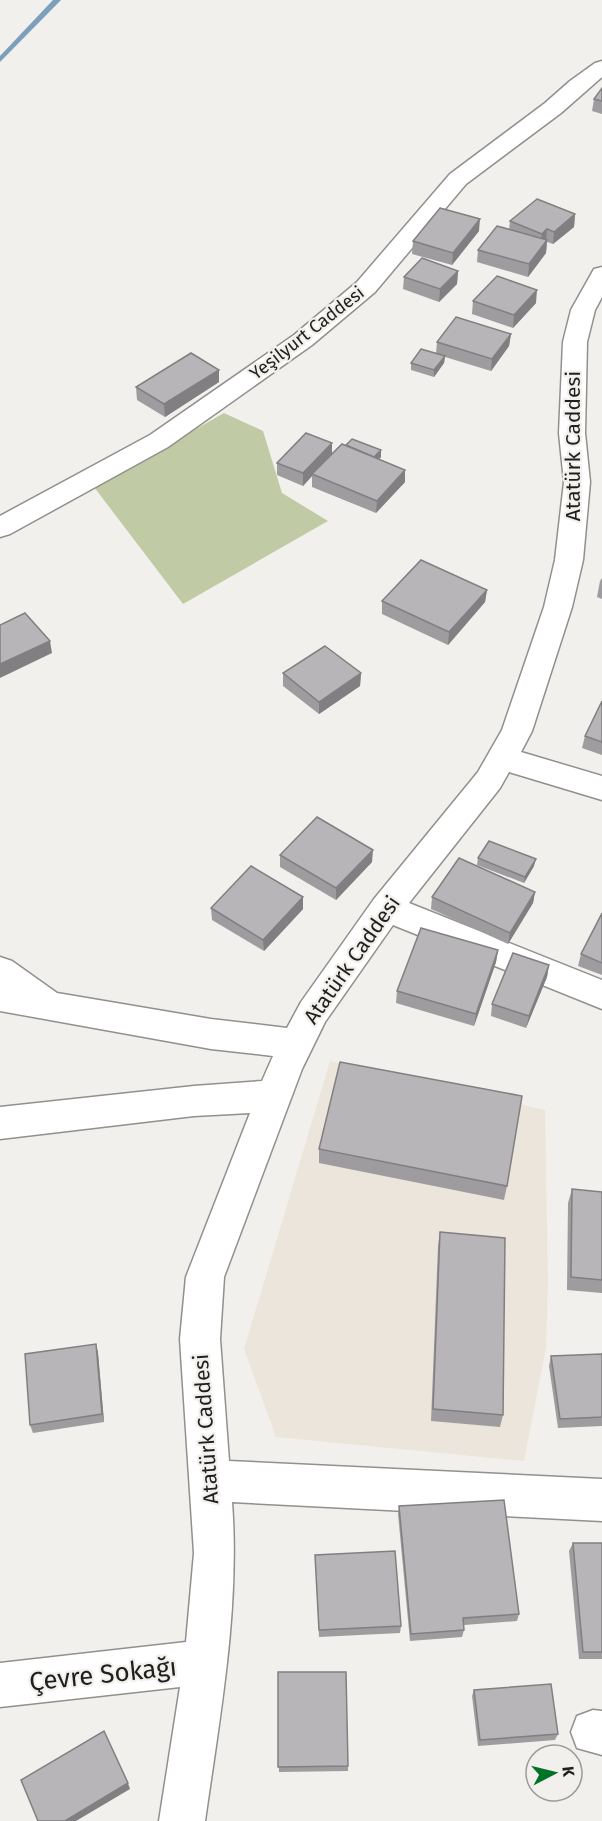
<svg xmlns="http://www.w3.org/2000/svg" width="602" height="1821" viewBox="0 0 602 1821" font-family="'Fira Sans',sans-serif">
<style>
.built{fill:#ece5db}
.green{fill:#c0cba5}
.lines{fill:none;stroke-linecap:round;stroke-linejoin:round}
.stream{fill:#7c9fbc;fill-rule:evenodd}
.minor-casing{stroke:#92908d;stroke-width:3}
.minor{fill:#fff;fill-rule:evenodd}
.wall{fill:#9e9c9e}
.shaded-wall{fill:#817f81}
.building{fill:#b8b5b8;stroke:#817f81;stroke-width:1.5}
.labels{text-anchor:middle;stroke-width:4.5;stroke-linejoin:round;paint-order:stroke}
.far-street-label{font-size:18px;fill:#201f1e;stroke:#f2f0ec}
.street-label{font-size:21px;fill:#201f1e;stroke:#f2f0ec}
.near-street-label{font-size:26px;fill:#201f1e;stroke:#f2f0ec}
</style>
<rect width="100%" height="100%" fill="#f2f0ec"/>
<path class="built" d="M330,1061L545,1110L548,1282L546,1348L524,1461L276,1437L244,1349Z"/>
<path class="green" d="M224,413L263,431L282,493L328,521L183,604L94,487Z"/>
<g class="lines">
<path class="stream" d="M53,0H61L0,62V56Z"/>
<g class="minor-casing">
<g id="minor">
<path d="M602,61V77L561,113L466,184L375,292L312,345L168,447L10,534L0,537V516L150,435L294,335L357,282L450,174L545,103L570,81L595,63Z"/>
<path d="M602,267V297L595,310L587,342L585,433L590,482L583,560L572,607L532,731L521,752L602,776V800L509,772L500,788L409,903L602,980V1009L393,925L325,1022L302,1069L224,1277L220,1339L229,1461L602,1479V1521L232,1502C240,1609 220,1715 205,1821H159L180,1687L0,1707V1663L186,1642L194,1553L180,1339L186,1277L250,1113L194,1116L0,1139V1107L194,1086L262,1081L273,1056L211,1049L0,1011V957L12,961L57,993L211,1019L287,1028L301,1002L374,899L478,772L502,730L544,607L555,560L564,482L559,433L563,342L571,310L594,269Z"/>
<path d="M593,1710L602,1711V1755L577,1748L571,1732L577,1716Z"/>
</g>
</g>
<use href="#minor" class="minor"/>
</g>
<g class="wall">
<path d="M602,88V114L592,111L594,99Z"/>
<path d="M575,214L574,227L553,244L547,242L546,253L528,277L477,262L478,250L509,230L510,221Z"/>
<path d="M479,231L452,265L412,254L413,241Z"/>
<path d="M458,271L457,284L439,302L403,289L404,277Z"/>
<path d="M473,301L536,303L513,328L472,314Z"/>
<path d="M511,334L509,346L491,371L445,357L444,363L434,377L411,370V363L436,354L437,342Z"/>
<path d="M219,382L165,417L137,400L136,387Z"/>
<path d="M332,443V454L381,457L379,459L405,482L376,513L312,487V476L303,486L277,475V463Z"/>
<path d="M602,578V599L597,597L600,581Z"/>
<path d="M487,590L485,602L448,645L382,614V601Z"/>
<path d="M283,673H361L360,686L319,714L283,686Z"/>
<path d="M602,701V755L582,748L585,736Z"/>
<path d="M280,855L372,862L336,900L280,867Z"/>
<path d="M478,858L534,866L524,883L477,865Z"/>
<path d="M535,892L533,903L508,944L431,909L432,897Z"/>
<path d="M211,908L303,909L264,951L212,920Z"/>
<path d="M602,913V975L578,966L581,954Z"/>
<path d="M498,950L496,962L474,1026L396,1003L397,991Z"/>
<path d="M549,965L547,977L526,1028L491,1016L492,1004Z"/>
<path d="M319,1149L507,1186L504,1200L319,1163Z"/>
<path d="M572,1189L602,1192V1293L567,1290L568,1203Z"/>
<path d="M440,1232L503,1415L500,1427L431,1421L438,1246Z"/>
<path d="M96,1344L98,1353L104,1422L33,1433L30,1425Z"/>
<path d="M602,1354V1426L558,1428L549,1366L551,1356Z"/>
<path d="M399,1506L519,1614L517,1621L464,1625V1630L462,1637L410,1641L398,1514Z"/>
<path d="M573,1543H602V1659H579L569,1551Z"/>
<path d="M315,1555L401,1626L400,1633L319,1637Z"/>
<path d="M278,1672L348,1766V1771L279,1772Z"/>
<path d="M474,1690L558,1734L555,1740L478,1746L472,1696Z"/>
</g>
<g class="shaded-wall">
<path d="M575,214L574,227L553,244L554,232Z"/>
<path d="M480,219L479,231L452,265L453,253Z"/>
<path d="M547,229L546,242L540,246L542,234Z"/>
<path d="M547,240L546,253L528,277L529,264Z"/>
<path d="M458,271L457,284L439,302L440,289Z"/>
<path d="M537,290L536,303L513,328L514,315Z"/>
<path d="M511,334L509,346L491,371L492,359Z"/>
<path d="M445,356L444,363L434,377V370Z"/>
<path d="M219,370V382L165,417L164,404Z"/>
<path d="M332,443V455L312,474V476L303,486V473Z"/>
<path d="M381,450V457L370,468V461Z"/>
<path d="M405,470V482L376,513L377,501Z"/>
<path d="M487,590L485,602L448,645L449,632Z"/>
<path d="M50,641L52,653L0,678V664Z"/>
<path d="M361,673L360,686L319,714V702Z"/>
<path d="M373,850L372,862L336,900V888Z"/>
<path d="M536,859L534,866L524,883L525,877Z"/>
<path d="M535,892L533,903L508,944L510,933Z"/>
<path d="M303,897V909L264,951L263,940Z"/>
<path d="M498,950L496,962L474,1026L476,1014Z"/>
<path d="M549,965L547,977L526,1028L529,1016Z"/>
<path d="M96,1344L98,1353L104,1422L102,1414Z"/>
<path d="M128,1783L130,1789L76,1821H65Z"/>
</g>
<g class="building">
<path d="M602,88V101L594,99Z"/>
<path d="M537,199L575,214L554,232L547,229L542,234L510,221Z"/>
<path d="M440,208L480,219L453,253L413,241Z"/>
<path d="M497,226L547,240L529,264L478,250Z"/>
<path d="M422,258L458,271L440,289L404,277Z"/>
<path d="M497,276L537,290L514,315L473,301Z"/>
<path d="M456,317L511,334L492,359L437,342Z"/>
<path d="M421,349L445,356L434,370L411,363Z"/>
<path d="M191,353L219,370L164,404L136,387Z"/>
<path d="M306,433L332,443L303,473L277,463Z"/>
<path d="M352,439L381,450L374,457L346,445Z"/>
<path d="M342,444L405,470L377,501L312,474Z"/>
<path d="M421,560L487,590L449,632L382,601Z"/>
<path d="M25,613L50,641L0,664V625Z"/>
<path d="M325,646L361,673L319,702L283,673Z"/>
<path d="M602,701V742L585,736Z"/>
<path d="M317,817L373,850L336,888L280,855Z"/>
<path d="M489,841L536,859L525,877L478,858Z"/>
<path d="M459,858L535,892L510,933L432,897Z"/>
<path d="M251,866L303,897L263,940L211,908Z"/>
<path d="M602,913V963L581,954Z"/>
<path d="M421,928L498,950L476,1014L397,991Z"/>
<path d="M513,953L549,965L529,1016L492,1004Z"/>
<path d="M340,1062L522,1096L507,1186L319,1149Z"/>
<path d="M572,1189L602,1192V1280L571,1277Z"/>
<path d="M440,1232L505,1238L503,1415L433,1409Z"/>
<path d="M96,1344L102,1414L30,1425L25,1354Z"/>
<path d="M602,1354V1417L560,1419L551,1356Z"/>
<path d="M504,1500L519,1614L463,1618L464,1630L411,1634L399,1506Z"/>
<path d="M573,1543H602V1652H583Z"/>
<path d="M395,1551L401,1626L319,1630L315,1555Z"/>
<path d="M278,1672H346L348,1766L278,1767Z"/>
<path d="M551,1684L558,1734L480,1740L474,1690Z"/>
<path d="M104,1731L128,1783L65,1821H38L21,1780Z"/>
</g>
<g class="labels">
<g class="far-street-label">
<text transform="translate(307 333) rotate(-38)" y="6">Yeşilyurt Caddesi</text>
</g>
<g class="street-label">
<text transform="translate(573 446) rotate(-90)" y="7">Atatürk Caddesi</text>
<text transform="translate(352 960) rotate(-55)" y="7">Atatürk Caddesi</text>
<text transform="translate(206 1429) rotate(-94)" y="7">Atatürk Caddesi</text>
</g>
<g class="near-street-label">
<text transform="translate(103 1674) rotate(-6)" y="9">Çevre Sokağı</text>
</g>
</g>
<g transform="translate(554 1773) rotate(83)"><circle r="28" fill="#f2f0ec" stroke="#9e9c9a" stroke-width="1.5"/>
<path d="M0-4.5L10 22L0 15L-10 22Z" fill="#007327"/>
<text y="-9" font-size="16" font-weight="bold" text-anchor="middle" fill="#201f1e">K</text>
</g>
</svg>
